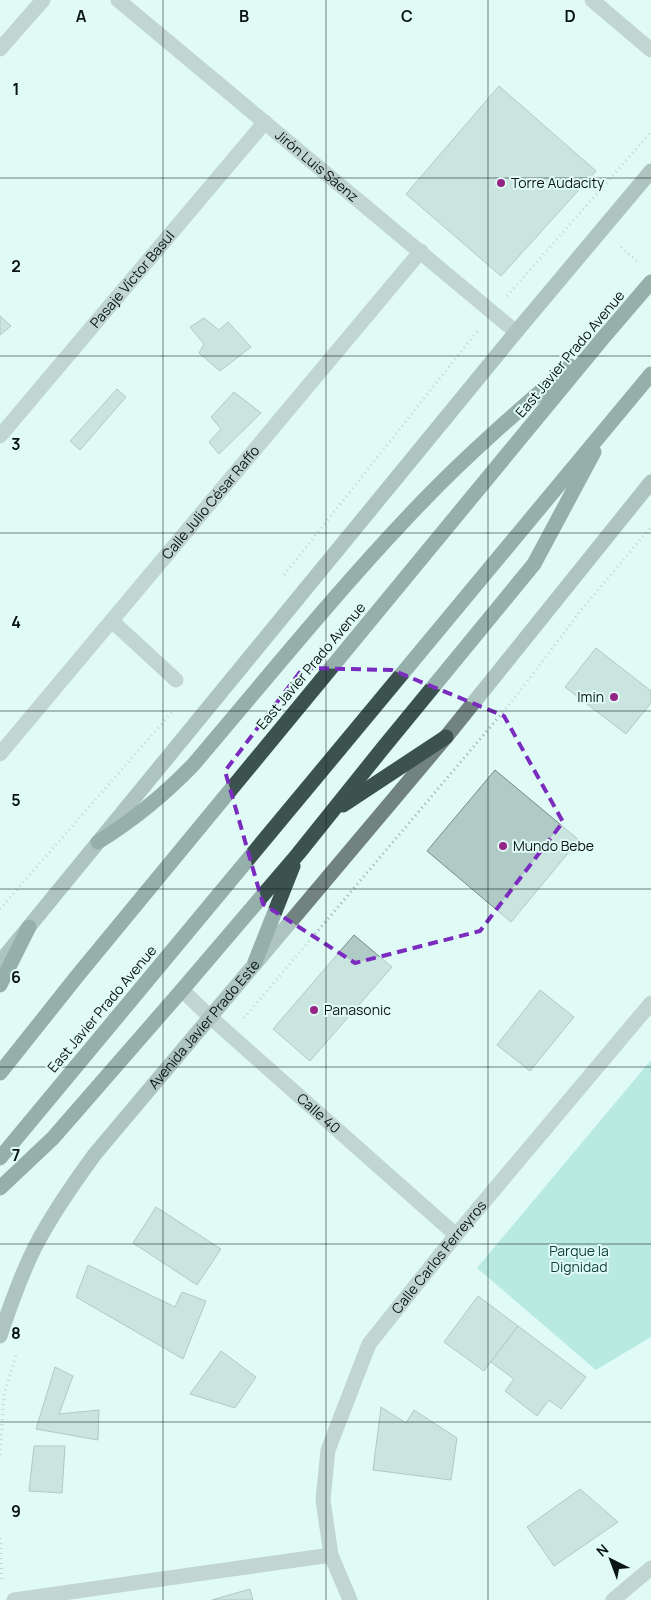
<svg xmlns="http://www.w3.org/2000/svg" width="651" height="1600" viewBox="0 0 651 1600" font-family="Manrope,sans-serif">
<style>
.green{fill:#89d5ca}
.building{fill:#b0cac6;stroke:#748d89}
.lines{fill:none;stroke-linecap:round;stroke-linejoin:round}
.path{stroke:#98ada9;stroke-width:3;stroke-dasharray:1 4;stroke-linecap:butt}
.pedestrian{stroke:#9ca7a5;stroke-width:15}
.minor{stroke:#9ca7a5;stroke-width:15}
.secondary{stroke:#728280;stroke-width:15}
.motorway{stroke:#3b524f;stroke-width:15}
.marked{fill:none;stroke:#7b2cbf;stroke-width:4;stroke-dasharray:10 6;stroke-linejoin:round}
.grid{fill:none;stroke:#0b1513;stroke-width:1;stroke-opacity:0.55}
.poi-dot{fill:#952484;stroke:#e0fbf6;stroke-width:2}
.labels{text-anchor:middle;stroke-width:4;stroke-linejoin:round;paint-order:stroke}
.street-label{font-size:14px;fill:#0b1513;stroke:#e0fbf6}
.poi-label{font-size:14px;fill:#0b1513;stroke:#e0fbf6;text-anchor:start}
.park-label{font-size:14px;fill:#0c3d38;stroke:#e0fbf6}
.grid-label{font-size:16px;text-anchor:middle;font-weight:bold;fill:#0b1513;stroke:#e0fbf6;stroke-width:4;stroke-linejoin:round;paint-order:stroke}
</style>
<rect width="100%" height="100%" fill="#e0fbf6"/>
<path class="green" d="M651,1060V1337L596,1370L477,1268Z"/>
<g class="building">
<path d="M499,86L596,171L501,276L406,194Z"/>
<path d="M0,316L11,326L0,335Z"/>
<path d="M204,318L219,330L228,322L251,347L220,371L199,353L204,344L190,327Z"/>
<path d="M117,389L126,397L80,450L70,441Z"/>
<path d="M234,392L261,413L219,454L209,442L221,429L211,417Z"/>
<path d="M596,648L651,691V703L626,734L565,687Z"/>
<path d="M495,770L579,840L511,922L427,851Z"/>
<path d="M354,935L392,967L310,1061L273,1029Z"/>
<path d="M540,990L574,1017L530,1071L497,1045Z"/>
<path d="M156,1207L221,1249L197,1285L133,1243Z"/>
<path d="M88,1265L175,1307L182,1292L206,1301L183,1359L76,1297Z"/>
<path d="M478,1296L518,1326L484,1371L444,1342Z"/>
<path d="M518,1326L586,1377L561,1409L549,1400L537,1416L505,1391L514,1379L491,1362Z"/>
<path d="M221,1351L256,1377L235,1408L190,1394Z"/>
<path d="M55,1367L73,1376L59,1414L99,1410L98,1440L36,1429Z"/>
<path d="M381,1407L406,1423L414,1410L457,1438L451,1480L373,1470Z"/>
<path d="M34,1446H65L62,1493L29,1491Z"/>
<path d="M580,1489L618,1522L554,1566L527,1527Z"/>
<path d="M250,1589L253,1600H212Z"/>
</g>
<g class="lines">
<g class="path">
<path d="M621,247L639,263"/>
<path d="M507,296L651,132"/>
<path d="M284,575L479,329"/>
<path d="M0,909L172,712"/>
<path d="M244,1018L514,699L582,609L651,527"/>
<path d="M0,1455L4,1394L17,1352"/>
<path d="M0,1538L2,1582"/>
</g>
<g class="pedestrian">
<path d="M112,621L176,680"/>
<path id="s1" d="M0,754L421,251"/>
<path d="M14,1600L331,1555"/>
</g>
<g class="minor">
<path id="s2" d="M118,0L516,332"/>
<path d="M592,0L651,50"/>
<path d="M0,49L43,0"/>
<path id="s3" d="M0,436L265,122"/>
<path id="s4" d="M182,990L210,1017L456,1235"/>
<path id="s5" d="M350,1600L331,1555L323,1500L328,1450L369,1344L456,1235L651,1003"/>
<path d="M613,1600L651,1568"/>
</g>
<g class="secondary">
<path d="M0,962L516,332L651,171"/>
<path id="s6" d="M0,1336C10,1306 21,1275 35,1247C52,1214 73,1184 95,1154L446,737L651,482"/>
</g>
<g class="motorway">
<path d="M343,805L446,737"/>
<path d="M98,842C135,819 163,796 193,765C268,677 341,586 422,502C468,454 519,410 570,366"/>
<path d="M255,962L293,866"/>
<path d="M0,985L29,927"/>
<path d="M0,1073L78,975L603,338L651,282"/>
<path d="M0,1158L651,374"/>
<path d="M0,1188L53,1138L182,990L298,854L383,748L534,564L594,452"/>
</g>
</g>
<path d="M0 0H651V1600H0ZM303,668L392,670L504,716L563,822L480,931L355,963L263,904L225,771Z" fill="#e0fbf6" fill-opacity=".55" fill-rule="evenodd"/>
<path class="marked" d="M303,668L392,670L504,716L563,822L480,931L355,963L263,904L225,771Z"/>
<path class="grid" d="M163,0V1600M326,0V1600M488,0V1600M0,178H651M0,356H651M0,533H651M0,711H651M0,889H651M0,1067H651M0,1244H651M0,1422H651"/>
<g class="poi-dot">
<circle cx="501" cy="183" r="5"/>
<circle cx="614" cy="697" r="5"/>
<circle cx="503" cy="846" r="5"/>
<circle cx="314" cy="1010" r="5"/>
</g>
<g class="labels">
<g class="street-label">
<text dy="5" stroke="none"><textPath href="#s2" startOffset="259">Jirón Luis Sáenz</textPath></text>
<text dy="5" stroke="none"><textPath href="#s3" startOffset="205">Pasaje Víctor Basul</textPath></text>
<text transform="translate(570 354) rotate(-50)" y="5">East Javier Prado Avenue</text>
<text dy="5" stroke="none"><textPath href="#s1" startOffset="328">Calle Julio César Raffo</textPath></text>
<text transform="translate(311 666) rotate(-50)" y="5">East Javier Prado Avenue</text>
<text transform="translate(102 1009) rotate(-50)" y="5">East Javier Prado Avenue</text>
<text dy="5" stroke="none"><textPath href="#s6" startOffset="376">Avenida Javier Prado Este</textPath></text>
<text dy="5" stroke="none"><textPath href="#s4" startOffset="184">Calle 40</textPath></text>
<text dy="5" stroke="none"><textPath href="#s5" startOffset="380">Calle Carlos Ferreyros</textPath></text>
</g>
<g class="poi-label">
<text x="511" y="188">Torre Audacity</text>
<text x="604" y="702" text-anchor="end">Imin</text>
<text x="513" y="851">Mundo Bebe</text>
<text x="324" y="1015">Panasonic</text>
</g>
<g class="park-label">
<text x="579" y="1256">Parque la<tspan x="579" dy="16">Dignidad</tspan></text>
</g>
</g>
<g class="grid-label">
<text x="81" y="22">A</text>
<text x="244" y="22">B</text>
<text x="407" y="22">C</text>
<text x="570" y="22">D</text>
<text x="16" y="95">1</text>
<text x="16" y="272">2</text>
<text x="16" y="450">3</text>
<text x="16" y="628">4</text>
<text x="16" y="806">5</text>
<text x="16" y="983">6</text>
<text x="16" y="1161">7</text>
<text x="16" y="1339">8</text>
<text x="16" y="1517">9</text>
</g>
<g transform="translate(611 1560) rotate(318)" stroke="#e0fbf6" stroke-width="4" paint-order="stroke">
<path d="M0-4L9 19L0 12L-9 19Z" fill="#0b1513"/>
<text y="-8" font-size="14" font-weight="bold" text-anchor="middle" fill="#0b1513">N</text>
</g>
</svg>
